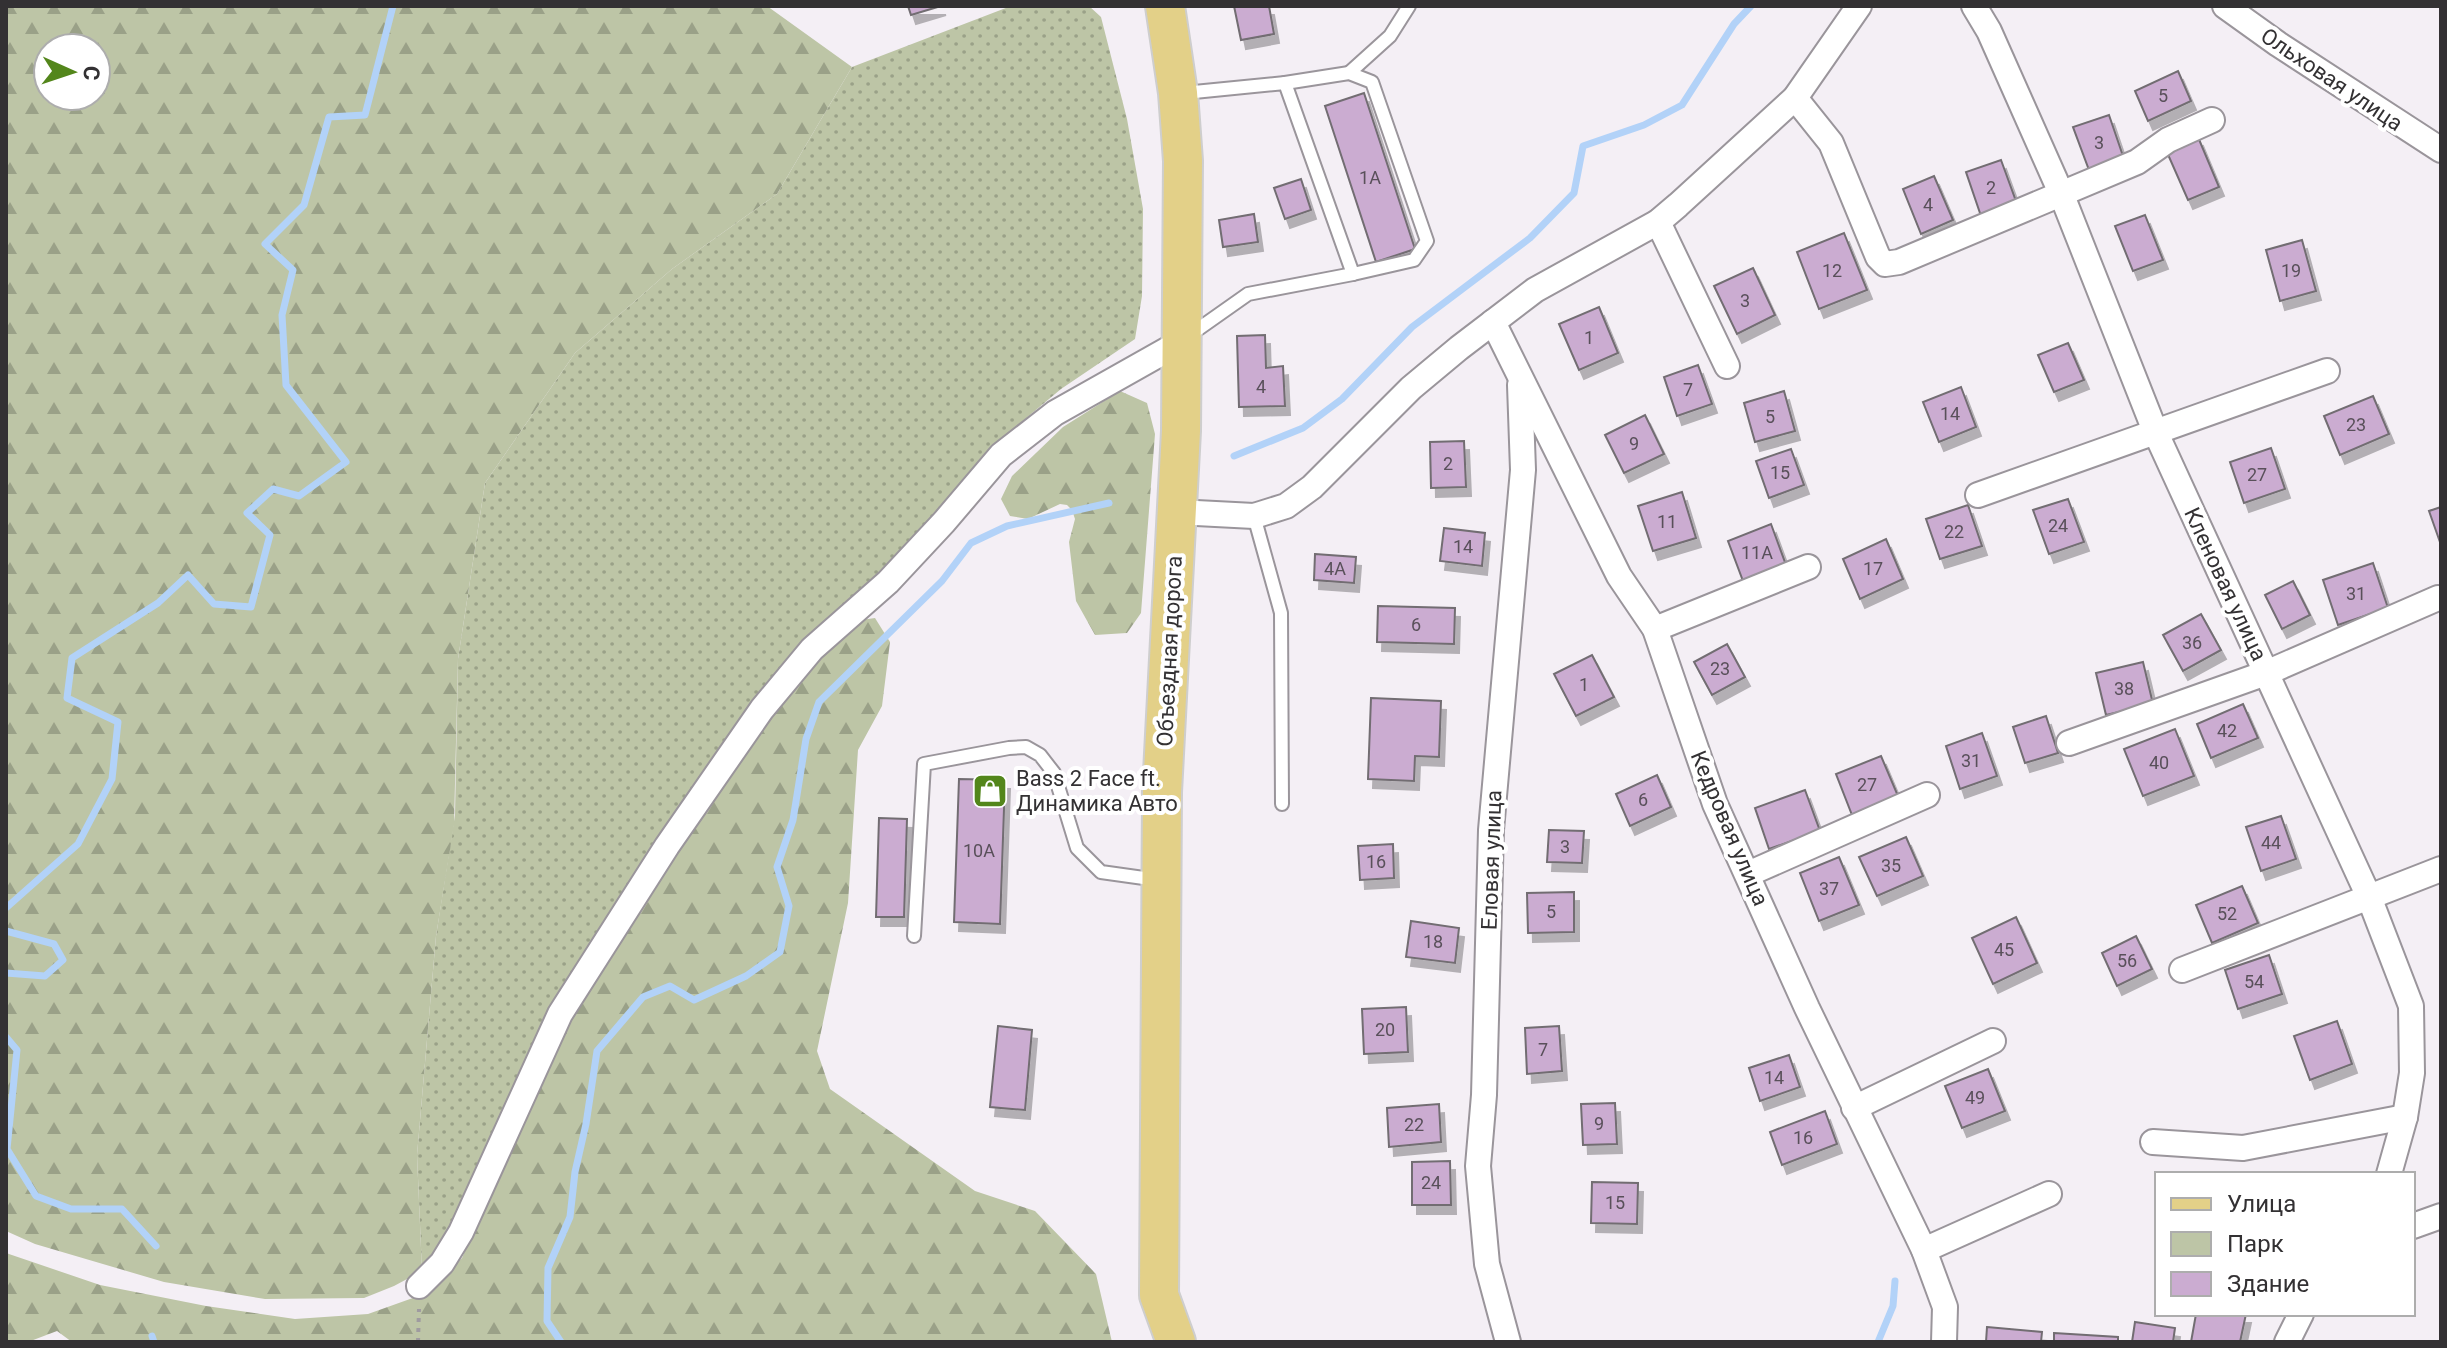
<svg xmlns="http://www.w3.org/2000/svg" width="2447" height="1348" viewBox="0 0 2447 1348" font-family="Roboto,sans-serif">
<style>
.green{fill:url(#green-dots)}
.forest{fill:url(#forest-firs);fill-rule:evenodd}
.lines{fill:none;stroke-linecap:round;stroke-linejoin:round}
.stream{stroke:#b2d2f8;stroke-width:7}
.building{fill:#cbacd1;stroke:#726d72;stroke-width:2;filter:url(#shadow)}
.service-casing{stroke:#9a959b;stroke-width:16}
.minor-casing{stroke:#9a959b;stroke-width:28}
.primary-casing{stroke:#cecece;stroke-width:42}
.path{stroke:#9f9ba0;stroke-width:4;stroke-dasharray:4 6;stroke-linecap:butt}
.service{stroke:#fff;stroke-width:12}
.minor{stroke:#fff;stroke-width:24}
.primary{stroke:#e3d088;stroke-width:38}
.labels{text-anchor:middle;stroke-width:8;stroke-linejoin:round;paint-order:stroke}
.number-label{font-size:18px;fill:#59505a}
.street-label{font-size:22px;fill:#333133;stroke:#fff}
.poi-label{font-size:22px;fill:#333133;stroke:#fff;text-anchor:start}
</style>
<defs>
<pattern id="green-dots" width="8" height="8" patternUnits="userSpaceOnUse" patternTransform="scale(2)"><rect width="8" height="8" fill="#bdc5a6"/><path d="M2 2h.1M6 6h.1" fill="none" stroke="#9aa188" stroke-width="1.8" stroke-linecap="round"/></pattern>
<pattern id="forest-firs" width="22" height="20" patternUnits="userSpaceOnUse" patternTransform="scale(2)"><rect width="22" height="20" fill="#bdc5a6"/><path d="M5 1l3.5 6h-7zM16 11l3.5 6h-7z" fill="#9aa188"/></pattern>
<filter id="shadow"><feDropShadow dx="5" dy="9" stdDeviation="0" flood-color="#0004"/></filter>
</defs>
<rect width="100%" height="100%" fill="#f4eff5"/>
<path class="green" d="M1011,6H1089L1101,17L1127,119L1143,209L1142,296L1135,339L1061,389L988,450L916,540L804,643L724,751L603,924L563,989L443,1243L422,1271L417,1155L436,936L455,815L458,659L485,483L575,353L672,269L777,194L852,67Z"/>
<g class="forest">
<path d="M6,6H767L852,67L777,194L672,269L575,353L485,483L458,659L454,825L436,936L417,1155L422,1271L394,1286L364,1298L265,1299L164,1282L35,1244L6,1231ZM48,48H96V96H48Z"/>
<path d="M1120,391L1147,403L1155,434L1141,613L1127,633L1095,635L1076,601L1069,542L1075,519L1072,510L1067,505L1060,504L1028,519L1010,516L1001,499L1012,476L1063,427Z"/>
<path d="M875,618L890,642L882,706L858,750L848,903L817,1051L830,1089L975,1191L1035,1211L1096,1274L1112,1342H72L57,1331L28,1342H6V1253L100,1285L206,1306L295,1319L368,1314L424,1294L462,1258L560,1028L758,727L807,669L861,620Z"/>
</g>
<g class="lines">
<g class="stream">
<path d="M1234,456L1303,428L1342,399L1412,327L1530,238L1574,193L1583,146L1644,125L1682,105L1734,24L1751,6"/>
<path d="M6,908L78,844L112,779L118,722L67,698L72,658L158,603L188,575L214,604L251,607L270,535L247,513L273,489L299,496L346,462L286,385L282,315L293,270L265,244L304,205L329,117L365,115L393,6"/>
<path d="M6,931L54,944L63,960L45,976L6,973"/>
<path d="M6,1037L17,1050L7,1149L36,1196L71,1209H122L156,1246"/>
<path d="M152,1336L154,1342"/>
<path d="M561,1342L547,1321L548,1268L570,1217L575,1172L586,1124L597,1051L643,997L670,986L694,1000L746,976L780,952L789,906L777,867L793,820L806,739L819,702L942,581L971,543L1007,526L1109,503"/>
<path d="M1878,1342L1893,1306L1895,1281"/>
</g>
</g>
<g class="building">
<path d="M908,6H941L911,15Z"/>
<path d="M1234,6H1269L1274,34L1241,40Z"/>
<path d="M2178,71L2191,101L2148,121L2135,91Z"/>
<path d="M1364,93L1415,249L1376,262L1325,106Z"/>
<path d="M2109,115L2124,159L2089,170L2073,127Z"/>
<path d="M2198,137L2219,187L2188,200L2166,150Z"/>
<path d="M2001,160L2017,204L1981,216L1966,172Z"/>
<path d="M1934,176L1953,220L1921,234L1903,189Z"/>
<path d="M1301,179L1311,210L1285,219L1274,188Z"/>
<path d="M1254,214L1258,242L1223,247L1219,220Z"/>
<path d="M2145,215L2163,260L2133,271L2115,226Z"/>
<path d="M1844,233L1867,290L1819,309L1797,252Z"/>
<path d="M2302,240L2316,291L2280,301L2266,250Z"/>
<path d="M1753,268L1775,315L1737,334L1714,286Z"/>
<path d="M1599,307L1618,353L1579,370L1559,324Z"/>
<path d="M1265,335L1266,368L1283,366L1285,406L1239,407L1237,336Z"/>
<path d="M2068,343L2084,380L2054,392L2038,355Z"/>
<path d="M1698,365L1712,404L1677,416L1664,377Z"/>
<path d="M1961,387L1976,427L1939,442L1923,402Z"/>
<path d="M1784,391L1795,431L1755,442L1744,403Z"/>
<path d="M2373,396L2389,434L2340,455L2324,416Z"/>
<path d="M1645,415L1664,454L1624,473L1605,435Z"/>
<path d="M1464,441L1466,487L1431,488L1430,442Z"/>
<path d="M2271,448L2285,489L2244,503L2230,462Z"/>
<path d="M1791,449L1804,485L1769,498L1756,461Z"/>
<path d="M1682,492L1696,538L1653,551L1638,506Z"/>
<path d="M2068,499L2084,542L2049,554L2033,510Z"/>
<path d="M1968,505L1982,546L1940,559L1926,519Z"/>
<path d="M2441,507V545L2429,511Z"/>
<path d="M1771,524L1786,565L1743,581L1728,541Z"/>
<path d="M1444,528L1485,533L1482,566L1440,561Z"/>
<path d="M1886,539L1903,579L1860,599L1843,559Z"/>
<path d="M1315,554L1356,557L1354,583L1314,580Z"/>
<path d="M2373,563L2388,608L2338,625L2323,580Z"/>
<path d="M2293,581L2310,615L2282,629L2265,595Z"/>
<path d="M1378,606L1455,608L1454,644L1377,642Z"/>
<path d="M2201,614L2221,650L2183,671L2163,635Z"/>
<path d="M1727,644L1745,677L1712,695L1694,662Z"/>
<path d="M1592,655L1614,697L1576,716L1554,674Z"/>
<path d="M2143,662L2153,704L2106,715L2096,673Z"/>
<path d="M1371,698L1441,701L1439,757L1415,756L1414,781L1368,779Z"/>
<path d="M2243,704L2258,738L2211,758L2197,724Z"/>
<path d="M2046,716L2058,753L2025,763L2013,727Z"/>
<path d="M2175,729L2194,776L2143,796L2124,749Z"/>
<path d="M1982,733L1997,776L1960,789L1946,746Z"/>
<path d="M1881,756L1898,796L1852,815L1836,774Z"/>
<path d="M1657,775L1671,807L1630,826L1616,794Z"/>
<path d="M959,779L1005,780L1000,924L954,922Z"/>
<path d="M1805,790L1820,831L1769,849L1755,808Z"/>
<path d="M2281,816L2296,859L2261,871L2246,827Z"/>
<path d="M879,818L907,819L904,917H876Z"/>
<path d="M1549,830L1584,831L1582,863L1547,862Z"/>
<path d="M1906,837L1923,876L1877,896L1859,857Z"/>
<path d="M1393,844L1394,878L1360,880L1358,846Z"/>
<path d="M1839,857L1859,905L1819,921L1800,873Z"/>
<path d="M2242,886L2258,923L2212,943L2196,905Z"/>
<path d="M1574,892V932L1528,933L1527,893Z"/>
<path d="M2016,917L2037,963L1993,984L1972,938Z"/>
<path d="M1411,921L1459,928L1455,963L1406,957Z"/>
<path d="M2136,936L2152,969L2117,986L2102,953Z"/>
<path d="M2269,955L2282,994L2238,1009L2225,970Z"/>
<path d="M1406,1007L1408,1052L1364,1054L1362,1009Z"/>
<path d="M2337,1021L2352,1064L2310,1080L2294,1036Z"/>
<path d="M998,1026L1032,1030L1025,1110L990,1107Z"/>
<path d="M1559,1026L1562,1071L1527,1074L1525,1028Z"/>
<path d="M1789,1055L1800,1087L1760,1101L1749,1068Z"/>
<path d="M1988,1069L2005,1111L1962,1128L1945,1086Z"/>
<path d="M1615,1103L1617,1144L1583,1145L1581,1104Z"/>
<path d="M1439,1104L1441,1142L1389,1147L1387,1108Z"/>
<path d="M1825,1111L1837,1144L1782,1165L1770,1132Z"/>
<path d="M1450,1161L1451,1205H1412V1162Z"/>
<path d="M1592,1182L1638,1183L1637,1224L1591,1223Z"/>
<path d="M2196,1314H2246L2240,1342H2191Z"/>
<path d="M2135,1322L2175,1328L2173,1342H2132Z"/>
<path d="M1987,1327L2042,1332L2041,1342H1986Z"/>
<path d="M2054,1333L2118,1337V1342H2054Z"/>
</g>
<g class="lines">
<g class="service-casing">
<g id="service">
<path d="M1349,73L1390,36L1409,6"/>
<path d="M1285,83L1349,73L1372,82L1427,241L1414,260L1353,274"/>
<path d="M1184,93L1285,83L1353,274L1248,294L1187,337"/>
<path d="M1254,516L1281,613L1282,804"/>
<path d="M914,936L924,764L1009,748L1026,747L1040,755L1054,773L1077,848L1101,872L1158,880"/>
</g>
</g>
<g class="minor-casing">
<g id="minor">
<path d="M1974,6L1989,31L2061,193L2155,431L2369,897L2411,1006L2412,1073L2405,1117L2389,1174"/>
<path d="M2225,6L2278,44L2441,150"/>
<path d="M1795,98L1831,143L1878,257L1885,264L1899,262L2137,162L2168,140L2212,120"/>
<path d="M1658,222L1727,366"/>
<path d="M1493,322L1619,576L1655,629L1715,804L1807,1008L1924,1250L1945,1307L1944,1342"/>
<path d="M1978,495L2327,371"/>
<path d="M1177,512L1254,516L1286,506L1312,487L1411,388L1459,348L1535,290L1658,222L1678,205L1795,98L1859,6"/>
<path d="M1655,629L1808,567"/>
<path d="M2069,743L2266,673L2438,598"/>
<path d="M1748,874L1927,795"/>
<path d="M2182,970L2441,869"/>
<path d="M1854,1108L1993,1041"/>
<path d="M2153,1142L2243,1148L2405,1117"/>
<path d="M2413,1226L2441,1216"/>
<path d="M1924,1250L2049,1194"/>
<path d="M419,1286L442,1263L461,1232L560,1014L667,846L762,709L812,649L888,582L944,522L1001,455L1055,413L1181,342"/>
<path d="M1508,1342L1487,1264L1478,1166L1484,1095L1491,830L1523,470L1520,385"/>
<path d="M2287,1342L2301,1314"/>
</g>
</g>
<g class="primary-casing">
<path id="primary" d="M1165,6L1178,93L1183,161L1181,431L1162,792L1159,1295L1176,1342"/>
</g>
<path class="path" d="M418,1342L419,1309"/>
<use href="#service" class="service"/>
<use href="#minor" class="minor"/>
<use href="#primary" class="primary"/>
</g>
<defs>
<g id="shop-square" transform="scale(1.8)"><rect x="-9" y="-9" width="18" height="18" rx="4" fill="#53861b" stroke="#fff"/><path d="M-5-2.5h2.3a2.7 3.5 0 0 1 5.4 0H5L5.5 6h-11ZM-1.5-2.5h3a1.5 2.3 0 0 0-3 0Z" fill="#fff"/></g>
</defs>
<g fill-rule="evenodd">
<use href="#shop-square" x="990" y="791"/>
</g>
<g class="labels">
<g class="number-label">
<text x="2163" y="102">5</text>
<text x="2099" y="149">3</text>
<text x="1370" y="184">1А</text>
<text x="1991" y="194">2</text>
<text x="1928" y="211">4</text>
<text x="1832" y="277">12</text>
<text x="2291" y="277">19</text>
<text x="1745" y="307">3</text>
<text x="1589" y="344">1</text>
<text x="1261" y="393">4</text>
<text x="1688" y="396">7</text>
<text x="1950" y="420">14</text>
<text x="1770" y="423">5</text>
<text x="2356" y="431">23</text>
<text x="1634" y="450">9</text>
<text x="1448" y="470">2</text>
<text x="1780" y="479">15</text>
<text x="2257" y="481">27</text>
<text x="1667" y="528">11</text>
<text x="2058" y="532">24</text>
<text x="1954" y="538">22</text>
<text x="1463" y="553">14</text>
<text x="1757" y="559">11А</text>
<text x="1335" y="575">4А</text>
<text x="1873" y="575">17</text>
<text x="2356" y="600">31</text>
<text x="1416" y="631">6</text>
<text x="2192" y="649">36</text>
<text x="1720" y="675">23</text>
<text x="1584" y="691">1</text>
<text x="2124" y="695">38</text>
<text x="2227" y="737">42</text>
<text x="1971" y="767">31</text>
<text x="2159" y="769">40</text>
<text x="1867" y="791">27</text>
<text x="1643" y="806">6</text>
<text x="2271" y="849">44</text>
<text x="1565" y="853">3</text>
<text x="979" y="857">10А</text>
<text x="1376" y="868">16</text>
<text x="1891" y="872">35</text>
<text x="1829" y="895">37</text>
<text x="1551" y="918">5</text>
<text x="2227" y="920">52</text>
<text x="1433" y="948">18</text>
<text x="2004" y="956">45</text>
<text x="2127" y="967">56</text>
<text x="2254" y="988">54</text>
<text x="1385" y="1036">20</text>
<text x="1543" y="1056">7</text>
<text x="1774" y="1084">14</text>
<text x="1975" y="1104">49</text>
<text x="1599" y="1130">9</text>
<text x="1414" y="1131">22</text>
<text x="1803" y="1144">16</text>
<text x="1431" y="1189">24</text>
<text x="1615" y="1209">15</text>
</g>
<g class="street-label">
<text transform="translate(2332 79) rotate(34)" y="8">Ольховая улица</text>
<text transform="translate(2226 584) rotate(65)" y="8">Кленовая улица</text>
<text transform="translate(1169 651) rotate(-87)" y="8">Объездная дорога</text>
<text transform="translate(1730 828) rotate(67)" y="8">Кедровая улица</text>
<text transform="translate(1491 860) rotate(-88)" y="8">Еловая улица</text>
</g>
<g class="poi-label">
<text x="1016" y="786">Bass 2 Face ft.<tspan x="1016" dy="25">Динамика Авто</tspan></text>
</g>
</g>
<rect width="2447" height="1348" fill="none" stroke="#333133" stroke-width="16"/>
<rect x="2155" y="1172" width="260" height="144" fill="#ffffff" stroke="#adadad" stroke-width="2"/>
<rect x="2171" y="1198" width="40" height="12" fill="#e3d088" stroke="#adadad" stroke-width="2"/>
<text x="2227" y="1212" font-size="24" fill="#333133">Улица</text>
<rect x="2171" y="1232" width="40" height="24" fill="#bdc5a6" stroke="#adadad" stroke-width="2"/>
<text x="2227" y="1252" font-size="24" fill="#333133">Парк</text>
<rect x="2171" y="1272" width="40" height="24" fill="#cbacd1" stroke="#adadad" stroke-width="2"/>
<text x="2227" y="1292" font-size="24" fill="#333133">Здание</text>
<g transform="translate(72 72) rotate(93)"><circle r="38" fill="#ffffff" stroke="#adadad" stroke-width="2"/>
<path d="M0-6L14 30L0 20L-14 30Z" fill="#53861b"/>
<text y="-12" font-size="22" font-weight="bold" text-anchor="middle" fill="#333133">С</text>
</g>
</svg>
